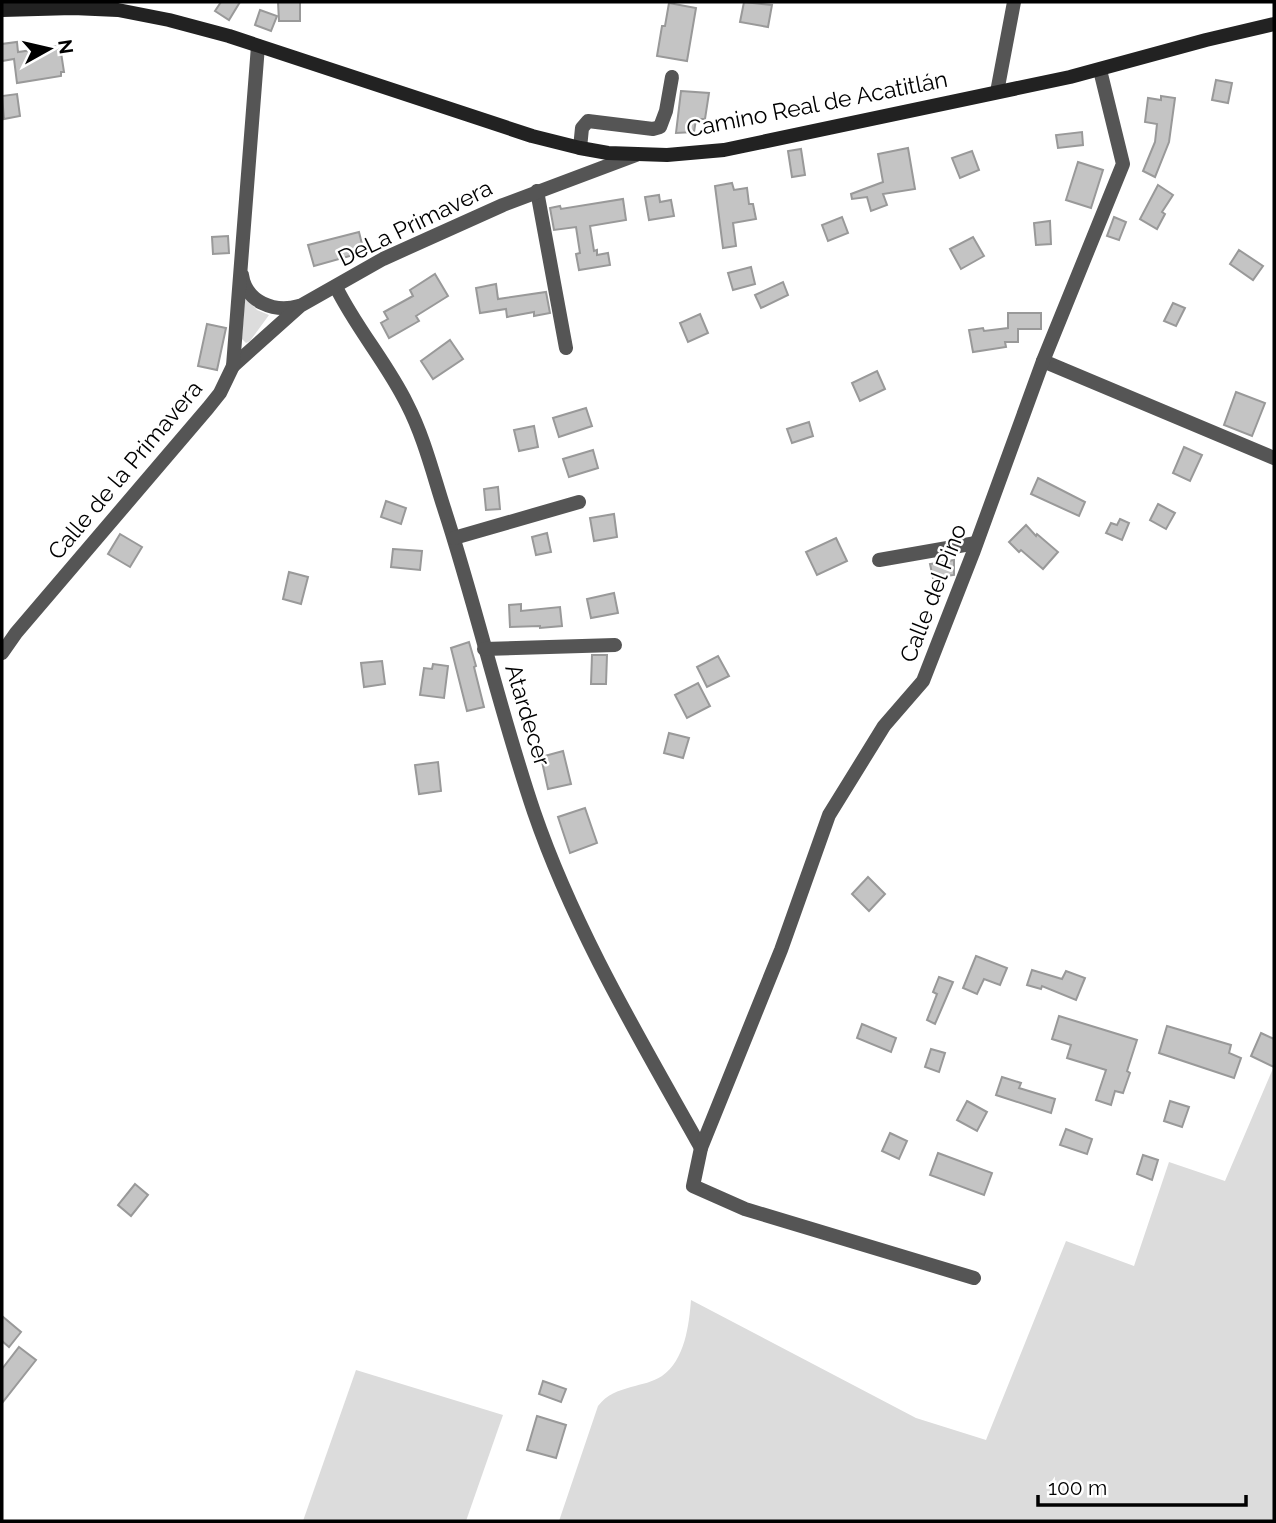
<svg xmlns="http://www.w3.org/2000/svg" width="1276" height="1523" viewBox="0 0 1276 1523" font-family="Raleway,sans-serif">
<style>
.green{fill:#dcdcdc}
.building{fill:#c4c4c4;stroke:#999;stroke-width:2}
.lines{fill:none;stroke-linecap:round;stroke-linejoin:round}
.minor{stroke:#555;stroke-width:14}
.secondary{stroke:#222;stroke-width:14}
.labels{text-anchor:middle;stroke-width:5;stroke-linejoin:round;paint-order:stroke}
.street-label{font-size:23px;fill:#000;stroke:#fff}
</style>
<rect width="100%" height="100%" fill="#fff"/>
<g class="green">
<path d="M245,297L257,310L269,315L250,341L246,343L242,339Z"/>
<path d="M1274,1066V1521H559L598,1406C607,1394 618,1391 631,1387C642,1384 653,1382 662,1376C685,1360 689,1325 691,1300L916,1418L986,1440L1066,1241L1134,1266L1169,1162L1225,1181Z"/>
<path d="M356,1370L503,1415L466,1521H303Z"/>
</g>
<g class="building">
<path d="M221,2H240L229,20L215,11Z"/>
<path d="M278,2H300V21H279Z"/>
<path d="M744,2L772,5L768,27L740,22Z"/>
<path d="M669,3L696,8L687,61L657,56L662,26H665Z"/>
<path d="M260,10L277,16L271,31L255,25Z"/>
<path d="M17,42L18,52L60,46L64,72H61V76L17,83L14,59L2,61V44Z"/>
<path d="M1216,80L1232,83L1228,103L1212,100Z"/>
<path d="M681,91L709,93L705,119H696L694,132L676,133Z"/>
<path d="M17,94L20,116L4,119L2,96Z"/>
<path d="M1161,96L1175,98L1169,142L1155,177L1143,171L1155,142L1157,124L1145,122L1148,98L1161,100Z"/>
<path d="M1082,132L1083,145L1058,148L1056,135Z"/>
<path d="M908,148L915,189L883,194L887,205L871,211L867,197L852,199L851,194L883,182L878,154Z"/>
<path d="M801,149L805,175L792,177L788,151Z"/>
<path d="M972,151L979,170L960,178L952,158Z"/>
<path d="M1078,162L1103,170L1091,208L1066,200Z"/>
<path d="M732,183L734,190L747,188L749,204H753L756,219L733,223L736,246L723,248L715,186Z"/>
<path d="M1158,185L1173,195L1162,212L1165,214L1157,229L1140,219Z"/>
<path d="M659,195L660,202L671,200L674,216L649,220L645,197Z"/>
<path d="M623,199L626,220L590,226L594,251L597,250V255L608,253L610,265L579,270L576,254L580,253L576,227L554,230L550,208L560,206L561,209Z"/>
<path d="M842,217L848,233L828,241L822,225Z"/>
<path d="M1114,217L1126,222L1119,240L1107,236Z"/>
<path d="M1050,221L1051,244L1036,245L1034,223Z"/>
<path d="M359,232L364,252L314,266L308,245Z"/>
<path d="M228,236L229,253L213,254L212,237Z"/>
<path d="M973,237L984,256L961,269L950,249Z"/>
<path d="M1239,250L1263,266L1253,280L1230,264Z"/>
<path d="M751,267L755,284L733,290L728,273Z"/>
<path d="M435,274L448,296L416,316L419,321L389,338L381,323L388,319L384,312L413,296L410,290Z"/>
<path d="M783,282L788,295L761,308L755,295Z"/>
<path d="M496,284L498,299L546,292L550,313L534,316V312L507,317L506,309L480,313L476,288Z"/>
<path d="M1173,303L1185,308L1176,326L1164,321Z"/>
<path d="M1008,313H1041V329H1018V342H1005L1006,347L973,352L969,330L983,328L984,331L1008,328Z"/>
<path d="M700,314L708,333L688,342L680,323Z"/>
<path d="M207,324L226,328L217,370L198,366Z"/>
<path d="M450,340L463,359L433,379L421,361Z"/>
<path d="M877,371L885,389L860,401L852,383Z"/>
<path d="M1236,392L1265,403L1252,436L1224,425Z"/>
<path d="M586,408L592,426L559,437L553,418Z"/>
<path d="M809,422L813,436L792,443L787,429Z"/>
<path d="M534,426L538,447L519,451L514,430Z"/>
<path d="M1184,447L1202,455L1190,481L1173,473Z"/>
<path d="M593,450L598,468L569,477L563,459Z"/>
<path d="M1038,478L1085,502L1079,516L1031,494Z"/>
<path d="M498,487L500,509L486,510L484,489Z"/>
<path d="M386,501L406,508L401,524L381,517Z"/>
<path d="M1158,504L1175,513L1166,529L1150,520Z"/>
<path d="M614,514L617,537L594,541L590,518Z"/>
<path d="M1120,519L1129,523L1122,540L1106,533L1111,523L1117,525Z"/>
<path d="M1026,525L1036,536L1037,534L1058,552L1043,569L1021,550L1019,552L1009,542Z"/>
<path d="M547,533L551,552L536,555L532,537Z"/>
<path d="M120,534L142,547L130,567L108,554Z"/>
<path d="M836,538L847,561L817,575L806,552Z"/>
<path d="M393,549L422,551L420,570L391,567Z"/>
<path d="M954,560V575L933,578L930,564Z"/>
<path d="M289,572L308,577L301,604L283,599Z"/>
<path d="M614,593L618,613L591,618L587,599Z"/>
<path d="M521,604V611L560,607L562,626L540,628V626L510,627L509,605Z"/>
<path d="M469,642L476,666L474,667L484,707L467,711L451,648Z"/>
<path d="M592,655H607L606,684H591Z"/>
<path d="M718,656L729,676L707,687L697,667Z"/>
<path d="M382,661L385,684L364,687L361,663Z"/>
<path d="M433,664L448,666L444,698L420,695L424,668L432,669Z"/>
<path d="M698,683L710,706L687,718L675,695Z"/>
<path d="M669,733L689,738L683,758L664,753Z"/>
<path d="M563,751L571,784L548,789L541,757Z"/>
<path d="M438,762L441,791L419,794L415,765Z"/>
<path d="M585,808L597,843L570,853L558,817Z"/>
<path d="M868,877L885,894L869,911L852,894Z"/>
<path d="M976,956L1007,968L1000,985L984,979L977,994L963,988Z"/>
<path d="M1032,970L1062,979L1066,971L1085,978L1076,1000L1042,986L1041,989L1027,985Z"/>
<path d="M939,977L953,982L935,1024L927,1020L937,994L933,992Z"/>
<path d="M1059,1016L1137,1040L1127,1071L1130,1073L1123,1093L1115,1091L1111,1105L1096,1100L1106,1070L1067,1058L1071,1045L1052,1039Z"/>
<path d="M862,1024L896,1038L891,1052L857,1038Z"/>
<path d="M1167,1026L1231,1045L1229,1053L1241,1058L1234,1078L1159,1053Z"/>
<path d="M1261,1033L1274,1039V1067L1251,1056Z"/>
<path d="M931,1049L945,1053L939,1072L925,1067Z"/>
<path d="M1002,1077L1021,1083L1019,1088L1055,1099L1051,1113L996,1095Z"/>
<path d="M967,1101L987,1112L977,1131L957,1120Z"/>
<path d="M1170,1101L1189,1107L1182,1127L1164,1121Z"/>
<path d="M1066,1129L1092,1139L1087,1154L1060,1145Z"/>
<path d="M890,1133L907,1141L899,1159L882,1151Z"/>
<path d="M938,1153L992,1173L984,1195L930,1175Z"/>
<path d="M1143,1155L1158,1160L1152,1180L1137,1174Z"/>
<path d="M135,1184L148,1195L131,1216L118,1205Z"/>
<path d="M2,1316L21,1332L9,1347L2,1341Z"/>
<path d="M19,1347L36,1360L2,1403V1369Z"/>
<path d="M543,1381L566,1389L561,1402L539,1394Z"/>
<path d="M537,1416L566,1425L556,1458L527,1450Z"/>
</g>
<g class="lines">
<g class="minor">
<path d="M997,92L1014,2"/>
<path d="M580,148L582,128L588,121L653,129L660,127L666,111L672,77"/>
<path d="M537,191L566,348"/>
<path d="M242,275C246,302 274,313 299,306"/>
<path d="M336,287C356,328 387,363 407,404C424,437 433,474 444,508C477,609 500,712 534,812C575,931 640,1039 701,1148"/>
<path d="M1043,361L1274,458"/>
<path d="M233,366L300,306L383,259L503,205L636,155"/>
<path d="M454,538L579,502"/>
<path d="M879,560L976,543"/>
<path d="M484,649L615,645"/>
<path d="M2,653L16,633L208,408L220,393L233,366L258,46"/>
<path d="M974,1278L745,1209L693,1186L701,1148L781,950L829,815L884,726L923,681L973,553L1043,361L1123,164L1100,70"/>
</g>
<path class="secondary" d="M2,10L73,8L118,10L169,20L229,36L532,136L580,148L608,153L667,155L724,150L1070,77L1206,40L1274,24"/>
</g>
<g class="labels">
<g class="street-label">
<text transform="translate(817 104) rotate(-11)" y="8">Camino Real de Acatitlán</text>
<text transform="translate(415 223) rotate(-26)" y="8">DeLa Primavera</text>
<text transform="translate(125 470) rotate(-50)" y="8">Calle de la Primavera</text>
<text transform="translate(933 593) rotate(-69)" y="8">Calle del Pino</text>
<text transform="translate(528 715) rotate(73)" y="8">Atardecer</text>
</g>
</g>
<rect width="1276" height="1523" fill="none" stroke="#000000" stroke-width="7"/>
<g transform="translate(49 49) rotate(82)" stroke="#ffffff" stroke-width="5" paint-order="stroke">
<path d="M0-5L12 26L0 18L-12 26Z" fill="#000000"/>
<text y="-10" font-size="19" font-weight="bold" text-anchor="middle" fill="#000000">N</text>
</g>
<path d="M1038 1495v10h208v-10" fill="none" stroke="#000000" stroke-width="3.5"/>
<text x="1048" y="1495" font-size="21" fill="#000000" stroke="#ffffff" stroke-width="5" paint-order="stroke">100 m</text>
</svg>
